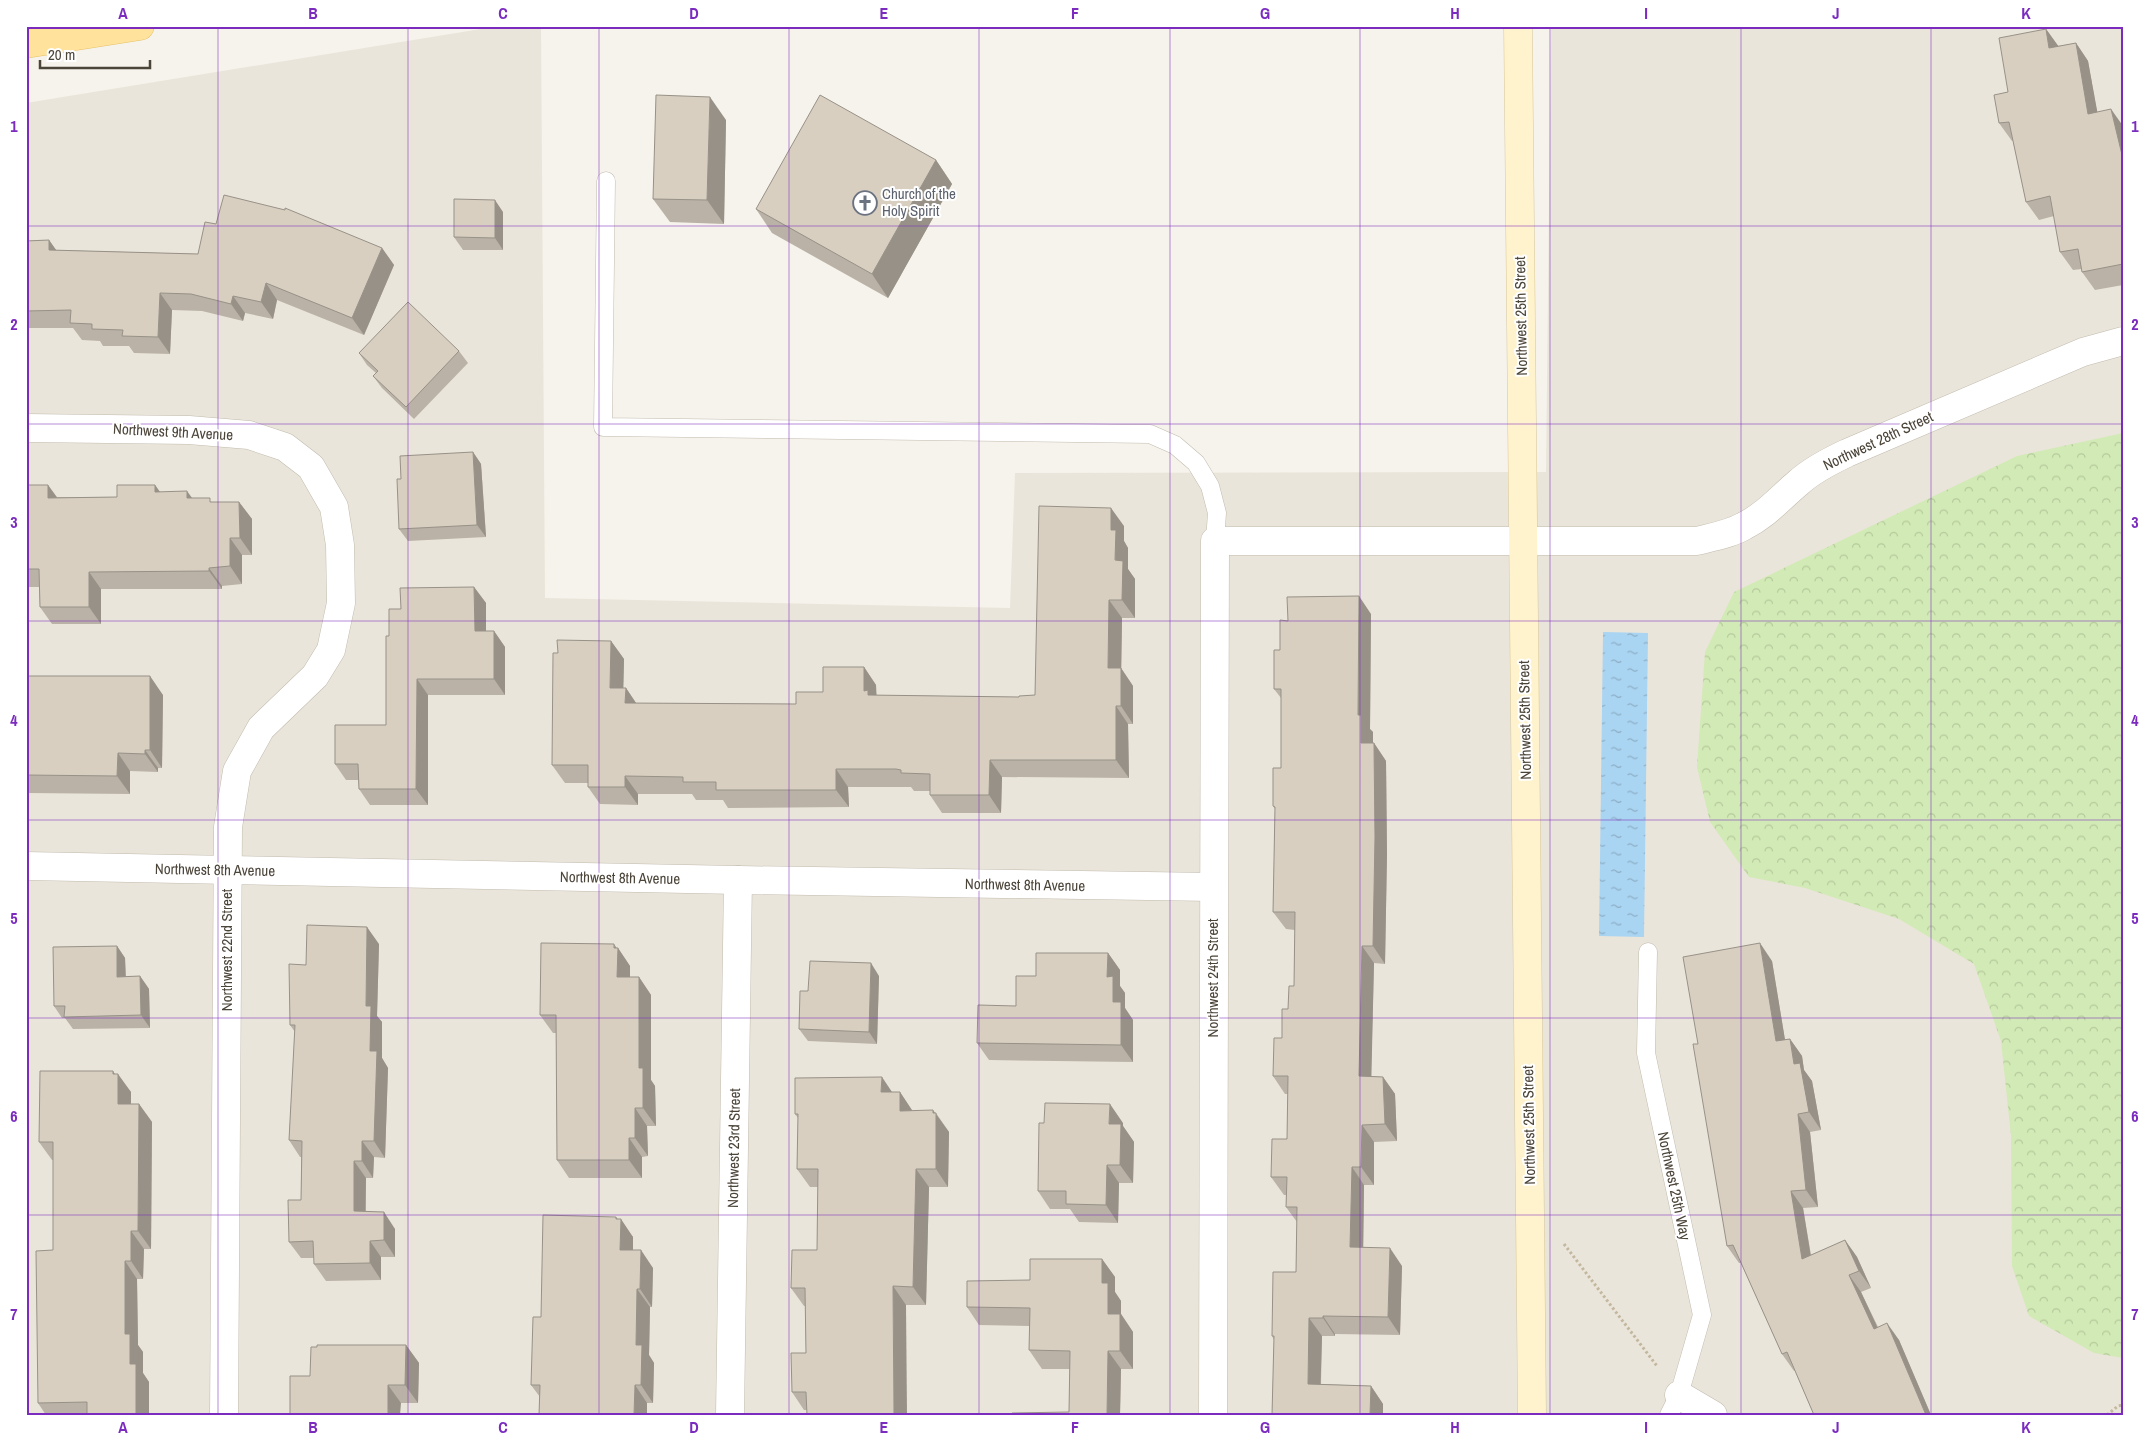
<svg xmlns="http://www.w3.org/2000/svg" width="2149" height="1441" viewBox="0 0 2149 1441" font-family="'Archivo Narrow',sans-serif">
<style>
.residential{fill:#eae5da}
.forest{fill:url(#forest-crowns)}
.water{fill:url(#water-ripples)}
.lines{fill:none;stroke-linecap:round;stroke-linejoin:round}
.lane-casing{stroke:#c2bbae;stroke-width:19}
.street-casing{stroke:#c2bbae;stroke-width:29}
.secondary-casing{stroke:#d6c79b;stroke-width:29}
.primary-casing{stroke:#e6c16a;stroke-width:29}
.path{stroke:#c4b79f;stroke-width:3;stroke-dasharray:2.5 2.5;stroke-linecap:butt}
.lane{stroke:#fff;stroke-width:18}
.street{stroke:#fff;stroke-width:28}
.secondary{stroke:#fff3cd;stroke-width:28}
.primary{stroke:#ffe39c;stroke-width:28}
.wall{fill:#bab2a6}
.shaded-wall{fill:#979187}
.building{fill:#d8cfc1;stroke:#979187}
.grid{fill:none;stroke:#7b2cbf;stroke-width:1;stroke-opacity:0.55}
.labels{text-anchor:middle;stroke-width:4;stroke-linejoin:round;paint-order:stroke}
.worship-label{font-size:15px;fill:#5b616d;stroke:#fff;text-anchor:start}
.street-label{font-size:15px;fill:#4b4439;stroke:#fff}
.neatline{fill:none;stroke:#7b2cbf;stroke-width:2}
.grid-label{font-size:16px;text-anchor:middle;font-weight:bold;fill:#7b2cbf}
</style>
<defs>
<pattern id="forest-crowns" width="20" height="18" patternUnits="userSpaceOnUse" patternTransform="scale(1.25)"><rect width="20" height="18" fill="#d2eab5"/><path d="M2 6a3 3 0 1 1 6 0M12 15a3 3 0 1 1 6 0" fill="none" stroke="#b6ca9c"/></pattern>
<pattern id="water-ripples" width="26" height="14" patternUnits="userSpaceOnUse" patternTransform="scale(1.25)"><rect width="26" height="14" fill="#a9d4f2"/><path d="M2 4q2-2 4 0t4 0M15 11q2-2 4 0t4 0" fill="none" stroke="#8caec5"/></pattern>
</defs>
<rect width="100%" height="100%" fill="#f6f3ec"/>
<path class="residential" d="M499,26H541L545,598L1010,608L1015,473L1546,472L1551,26H2123V1415H26V103Z"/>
<path class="forest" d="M2123,433V1358L2094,1353L2029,1316L2012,1266L2011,1136L2001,1041L1974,964L1899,919L1805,888L1749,877L1710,822L1697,767L1705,652L1734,592L2017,456Z"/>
<path class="water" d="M1603,632L1648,633L1644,937L1599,936Z"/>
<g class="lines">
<g class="lane-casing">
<g id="lane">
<path d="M606,181L603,427L1150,434L1175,445L1196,463L1210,486L1217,513L1215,541"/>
<path d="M1648,952L1646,1053L1702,1315L1679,1395L1669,1415"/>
</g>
</g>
<g class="street-casing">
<g id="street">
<path d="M26,428L189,430L249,435L285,447L311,467L334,507L340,545L341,603L331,650L315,676L261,728L237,771L228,827L224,1415"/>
<path d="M26,866L738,880L1213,887"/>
<path d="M1679,1395L1713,1415"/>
<path d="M730,1415L738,880"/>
<path d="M1213,1415L1215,541H1697C1713,537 1730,534 1744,526C1766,515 1780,498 1798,483C1812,470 1830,461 1847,453L2083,352L2123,341"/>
</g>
</g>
<g class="secondary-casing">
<path id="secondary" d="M1518,26L1532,1415"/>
</g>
<g class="primary-casing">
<path id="primary" d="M26,44L140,26"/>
</g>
<g class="path">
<path d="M1564,1244L1657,1366"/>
<path d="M2107,1415L2118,1406L2123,1405"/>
</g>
<use href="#lane" class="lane"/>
<use href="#street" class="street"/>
<use href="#secondary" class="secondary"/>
<use href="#primary" class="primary"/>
</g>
<g class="wall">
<path d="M2046,29L2058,46L2076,43L2088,61L2097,112L2123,126V285L2095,290L2082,272V269L2073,270L2060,252L2054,216L2039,220L2026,202L2013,141H2012L1999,123L2008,92Z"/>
<path d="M726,120L724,224L670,222L653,199Z"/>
<path d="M936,160L952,184L888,298L772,233L756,209Z"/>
<path d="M503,212V250H463L454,237Z"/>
<path d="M216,224L382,248L394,265L364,335L277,300L273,319L245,313L243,321L202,311L172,310L170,354L134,353L129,346H103L100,341L82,340L73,328H26V241L49,240L56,250L198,254Z"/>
<path d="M459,351L468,363L414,419L382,388L373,376L376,373L367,365L359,353Z"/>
<path d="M473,452L481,464L486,537L408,541L399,529Z"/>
<path d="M26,485H48L57,497H117L155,485L160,492L192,498L212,502H239L252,519V555H242V584L222,586V589H101V624H52L40,607L39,587H26Z"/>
<path d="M1124,526V541L1128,548V569L1135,579V618H1122L1121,668L1133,686V724H1128L1129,778L1002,777L1001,813H942L930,795V791H914L911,787H848L849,807L728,808L723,800H696L692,794H638V805L600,804L588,787V783H565L552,765L558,653L611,641L624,659L623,688H626L636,703L796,704L823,692L864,667L876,685V695L1019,697L1035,695Z"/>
<path d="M474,587L486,603V631H494L505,647V695H428V805H370L359,789L358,780H346L335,764L386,725L389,636L401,609Z"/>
<path d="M1371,614L1370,729L1373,732V743H1374L1386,761L1387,854L1385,964L1374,963L1371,1076L1383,1077L1395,1094L1397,1141L1374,1142V1185H1364L1363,1247L1402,1266L1400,1335L1335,1334V1336H1322L1321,1384L1371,1386L1383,1404V1415H1272L1274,1340L1272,1336L1296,1272L1297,1222L1286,1207V1195H1284L1271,1177L1287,1139L1288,1094H1285L1273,1076L1294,986L1295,930L1286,929L1273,912L1275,809L1273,806L1281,768V698L1274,689L1280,650L1288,621Z"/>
<path d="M26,676L163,695L162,768H158V772L130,771V794L26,793Z"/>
<path d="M379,944L377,1016L382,1022V1058L388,1068L385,1158L374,1157L373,1178H366V1211L395,1229V1257H381V1280L326,1281L314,1264V1258H301L289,1242L301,1200V1157H300L289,1140L295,1032L290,1025L306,965Z"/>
<path d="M117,946L125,958L126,977L140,976L149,989L150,1028L73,1029L65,1018H62L54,1006Z"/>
<path d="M616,948H618L630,966V977H639L651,995V1080L655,1086L656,1126H647L648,1156L642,1157V1178H569L557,1160L556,1033H553L540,1015Z"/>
<path d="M1108,953L1120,970V986L1125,993V1008L1133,1020V1062L989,1060L977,1043L1016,1006L1036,976Z"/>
<path d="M1772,961L1785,1040L1790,1039L1802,1056L1804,1070L1812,1081L1821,1130L1810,1132L1818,1207L1803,1208L1811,1255L1845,1240L1857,1257L1871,1288L1861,1292L1878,1327L1899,1340L1931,1415H1814L1795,1371H1794L1782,1354L1741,1263H1739L1727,1246L1698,1044Z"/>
<path d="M879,976L877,1044L808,1041L799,1029L808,991Z"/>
<path d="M115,1074L131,1092V1104H139L152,1122L151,1249H144L143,1279H137L138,1345L143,1352V1373L149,1382V1415H46L38,1403L53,1250V1160H52L39,1142Z"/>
<path d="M892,1092H900L912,1111L936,1113L949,1132L948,1187H929L926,1305H906L807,1410H804L792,1392L806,1353L805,1306H804L791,1288L817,1250L818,1187H810L797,1169L798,1118L795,1114Z"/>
<path d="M1123,1123V1126L1134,1142L1133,1183H1119L1118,1223L1079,1222L1070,1209H1050L1038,1191Z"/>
<path d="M618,1219L633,1237V1250L653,1268L652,1307H650L649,1355L654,1363L653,1403H647V1415H539L540,1397L531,1385Z"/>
<path d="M1102,1259L1115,1277V1292L1121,1301V1314L1133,1332V1369H1121L1120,1415L1069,1412L1070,1369H1042L1029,1350L1030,1326L979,1325L967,1307L1030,1280Z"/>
<path d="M406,1345L419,1363L418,1403H401L310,1376Z"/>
</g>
<g class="shaded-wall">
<path d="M2046,29L2059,47L2049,48Z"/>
<path d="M2076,43L2088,61L2101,132L2088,114Z"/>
<path d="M710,97L726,120L724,224L707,200Z"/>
<path d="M2111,109L2123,126V159Z"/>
<path d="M936,160L952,184L888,298L872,274Z"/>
<path d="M495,200L503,212V250L495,238Z"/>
<path d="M49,240L61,257L49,250Z"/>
<path d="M382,248L394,265L364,335L352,318Z"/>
<path d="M266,283L277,300L273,319L261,302Z"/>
<path d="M160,293L172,310L170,354L158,337Z"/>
<path d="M233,296L245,313L243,321L231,304Z"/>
<path d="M473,452L481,464L486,537L477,525Z"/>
<path d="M48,485L60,502L48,498Z"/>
<path d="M155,485L167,502L155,492Z"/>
<path d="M187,491L200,509L187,498Z"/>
<path d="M239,502L252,519V555L240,538Z"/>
<path d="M1111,508L1124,526V541L1128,548V569L1135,579V618L1122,600L1111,530Z"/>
<path d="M230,538L242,555V584L230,566Z"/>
<path d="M209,568L222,586V589L209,571Z"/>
<path d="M89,572L101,589V624L89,607Z"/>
<path d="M474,587L486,603V647L475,631Z"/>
<path d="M1359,596L1371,614L1370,729L1373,732V761L1361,743L1358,715Z"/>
<path d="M1109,600L1122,618L1121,686L1108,668Z"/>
<path d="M494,631L505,647V695L494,679Z"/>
<path d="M611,641L624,659L623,706L610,688Z"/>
<path d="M864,667L876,685L877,703L864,691Z"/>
<path d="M1121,668L1133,686V724L1121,706Z"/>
<path d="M150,676L163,695L162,768L150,750Z"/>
<path d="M417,679L428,695V805L416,789Z"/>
<path d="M626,688L638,706L625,703Z"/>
<path d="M1116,706L1128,724L1129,778L1116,760Z"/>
<path d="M1374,743L1386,761L1387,854L1385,964L1373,946Z"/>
<path d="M145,750L158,768V772L145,754Z"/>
<path d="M118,753L130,771V794L117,776Z"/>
<path d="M990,760L1002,777L1001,813L989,795Z"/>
<path d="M836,769L848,787L849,807L836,790Z"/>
<path d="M625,776L638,794V805L625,787Z"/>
<path d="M367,927L379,944L377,1016L382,1022V1058L388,1068L385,1158L374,1141L370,1051L366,1006Z"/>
<path d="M1760,943L1772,961L1788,1058L1776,1041Z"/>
<path d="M614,944L618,950V948L630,966V995L617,977Z"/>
<path d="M117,946L125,958L126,989L117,977Z"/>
<path d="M1362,946L1374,963L1371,1093L1359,1076Z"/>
<path d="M1108,953L1120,970V986L1125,993V1008L1133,1020V1062L1121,1045L1107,977Z"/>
<path d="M871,963L879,976L877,1044L869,1032Z"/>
<path d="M140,976L149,989L150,1028L141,1015Z"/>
<path d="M639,977L651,995V1080L655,1086L656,1126L643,1108L639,1068Z"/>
<path d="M1790,1039L1802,1056L1804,1070L1812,1081L1821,1130L1809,1112L1794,1064Z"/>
<path d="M113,1071L118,1079V1074L131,1092V1122L118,1104L113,1074Z"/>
<path d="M882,1077L894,1095L881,1092Z"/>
<path d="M1383,1077L1395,1094L1397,1141L1385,1124Z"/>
<path d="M900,1092L912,1110L913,1129L900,1111Z"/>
<path d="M139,1104L152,1122L151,1249L138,1231Z"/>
<path d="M1110,1104L1123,1123V1126L1134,1142L1133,1183L1120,1165L1109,1124Z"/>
<path d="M635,1108L647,1126L648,1156L635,1138Z"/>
<path d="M933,1110L949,1132L948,1187L936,1169Z"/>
<path d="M1798,1114L1810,1132L1818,1207L1806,1190Z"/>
<path d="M1362,1125L1374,1142V1185L1361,1167Z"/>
<path d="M629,1138L642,1157V1178L629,1160Z"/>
<path d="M362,1141L374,1157L373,1178L362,1161Z"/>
<path d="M354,1161L366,1178L365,1227L354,1211Z"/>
<path d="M1107,1165L1119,1183L1118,1223L1106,1205Z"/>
<path d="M1352,1167L1364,1185L1363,1265L1350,1247Z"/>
<path d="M916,1169L929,1187L926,1305L913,1287Z"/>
<path d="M1791,1191L1803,1208L1814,1276L1802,1259Z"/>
<path d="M384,1212L395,1229V1257L384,1240Z"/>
<path d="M616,1217L621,1223V1219L633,1237V1268L620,1250Z"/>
<path d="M131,1231L144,1249L143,1279L131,1261Z"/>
<path d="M1845,1240L1857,1257L1871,1288L1859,1271Z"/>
<path d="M370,1241L381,1257V1280L370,1263Z"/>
<path d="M1390,1248L1402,1266L1400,1335L1388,1317Z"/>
<path d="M641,1250L653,1268L652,1307L640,1289Z"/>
<path d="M1102,1259L1115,1277V1292L1121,1301V1314L1133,1332V1369L1120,1351L1108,1314L1102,1283Z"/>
<path d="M125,1261L137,1279L138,1345L143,1352V1373L149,1382V1415H136L130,1364L125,1334Z"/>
<path d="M1849,1275L1861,1292L1886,1346L1874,1329Z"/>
<path d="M893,1286L906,1305L907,1415H894Z"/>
<path d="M637,1289L650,1307L649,1355L654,1363L653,1403L641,1385L636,1345Z"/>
<path d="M1323,1316L1335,1334V1336L1323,1318Z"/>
<path d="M1309,1318L1322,1336L1320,1402L1308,1384Z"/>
<path d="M1887,1323L1899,1340L1931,1415H1926Z"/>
<path d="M406,1345L419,1363L418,1403L405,1385Z"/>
<path d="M1108,1351L1121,1369L1120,1415H1107Z"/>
<path d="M388,1385L401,1403L400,1415H388Z"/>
<path d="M635,1385L647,1403V1415H634Z"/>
<path d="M1371,1386L1383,1404V1415H1370Z"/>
</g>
<g class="building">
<path d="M2046,29L2049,48L2076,43L2088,114L2111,109L2123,159V264L2082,272L2078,249L2060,252L2050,196L2026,202L2009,122L1999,123L1994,95L2008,92L1999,38Z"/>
<path d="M656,95L710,97L707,200L653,199Z"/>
<path d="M820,95L936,160L872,274L756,209Z"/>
<path d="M224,195L285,210V208L382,248L352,318L266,283L261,302L233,296L231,304L191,294L160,293L158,337L122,336L123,330L92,329V324L70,323L71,310L26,311V241L49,240V250L198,254L205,222L216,224Z"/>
<path d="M454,199L495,200V238L454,237Z"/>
<path d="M408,302L459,351L406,407L373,376L378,371L359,353Z"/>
<path d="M473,452L477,525L399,529L397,479H401L400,456Z"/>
<path d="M26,485H48V498L117,497V485H155V492L187,491V498H210V502H239L240,538H230V566L209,568V571L89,572V607H40L39,569H26Z"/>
<path d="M1039,506L1111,508V530H1116L1115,560L1123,561L1122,600H1109L1108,668H1121V706H1116V760H990L989,795H930V774L901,773V770L896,769H836V790H716V782H683V777L625,776V787H588V765H552L553,653H558L557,640L611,641L610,688H626L625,703L796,704V692H823V667H864V691L868,690V695L1019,697V696L1035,695Z"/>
<path d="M474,587L475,631H494V679H417L416,789H359L358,764H335V725H386V636H389V609H401L400,588Z"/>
<path d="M1359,596L1358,715H1361V743H1374L1375,837L1373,946H1362L1359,1076L1383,1077L1385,1124L1362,1125L1361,1167H1352L1350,1247L1390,1248L1388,1317L1323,1316V1318H1309L1308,1384L1371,1386L1370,1415H1272L1274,1336H1272L1273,1272H1296L1297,1207H1286L1287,1177H1271L1272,1139H1287L1288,1076H1273L1274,1038H1282V1009H1288L1289,986H1294L1295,912H1273L1275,807L1273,806V768H1281V689H1274V650H1280V620L1288,621L1287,597Z"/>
<path d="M26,676H150V750H145V754L118,753L117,776L26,775Z"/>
<path d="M307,925L367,927L366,1006H371L370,1051H377L374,1141H362V1161H354V1211L384,1212V1240L370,1241V1263L314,1264L313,1241L289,1242L288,1200H301L302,1141L289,1140L295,1025H290L289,964L306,965Z"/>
<path d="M541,943L614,944V948H618L617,977H639V1068H643V1108H635V1138H629V1160H557L556,1015H540Z"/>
<path d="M1760,943L1776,1041L1790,1039L1794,1064L1800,1063L1809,1112L1798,1114L1806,1190L1791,1191L1802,1259L1845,1240L1859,1271L1849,1275L1874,1329L1887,1323L1926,1415H1814L1787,1352L1782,1354L1733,1245L1727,1246L1693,1044H1698L1683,957Z"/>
<path d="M117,946V977L140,976L141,1015L64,1017L65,1006H54L53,947Z"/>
<path d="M1036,953H1108L1107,977L1113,976V1002H1121V1045L977,1043L978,1005L1016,1006V976H1036Z"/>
<path d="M810,961L871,963L869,1032L799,1029L800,991H808Z"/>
<path d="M40,1071H113V1074H118V1104H139L138,1231H131V1261H125V1334H130V1364H136V1415H87V1402L38,1403L36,1251L53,1250V1142H39Z"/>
<path d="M882,1077L881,1092H900V1111L933,1110V1113H936V1169H916L913,1287L893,1286L894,1415H807L806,1392H792L791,1353H806L805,1288H791L792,1250H817L818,1169H797L798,1114H795V1078Z"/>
<path d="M1045,1103L1110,1104L1109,1124H1121L1120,1165H1107L1106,1205L1066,1204V1191H1038L1039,1123H1044Z"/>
<path d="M543,1215L616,1217V1219H621L620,1250H641L640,1289H637L636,1345H642L641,1385H635L634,1415H539L540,1385H531L533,1317H541Z"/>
<path d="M1030,1259H1102V1283H1108V1314H1120V1351H1108L1107,1415H1012V1413L1069,1412L1070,1351L1029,1350L1030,1308L967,1307V1281L1030,1280Z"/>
<path d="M317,1345H406L405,1385H388V1415H290V1376H310L311,1347H317Z"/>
</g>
<path class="grid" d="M218,26V1415M408,26V1415M599,26V1415M789,26V1415M979,26V1415M1170,26V1415M1360,26V1415M1550,26V1415M1741,26V1415M1931,26V1415M26,226H2123M26,424H2123M26,621H2123M26,820H2123M26,1018H2123M26,1215H2123"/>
<defs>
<g id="church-ring" transform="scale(1.25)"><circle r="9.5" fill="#fff" stroke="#6b7280" stroke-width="1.5"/><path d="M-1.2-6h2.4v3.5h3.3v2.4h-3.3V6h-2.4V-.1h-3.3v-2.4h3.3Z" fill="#6b7280"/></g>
</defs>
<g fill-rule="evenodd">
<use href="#church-ring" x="865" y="203"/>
</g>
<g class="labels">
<g class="worship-label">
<text x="882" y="199">Church of the<tspan x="882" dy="17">Holy Spirit</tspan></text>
</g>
<g class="street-label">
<text transform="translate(1521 316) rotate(-91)" y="5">Northwest 25th Street</text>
<text transform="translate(173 432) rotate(3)" y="5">Northwest 9th Avenue</text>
<text transform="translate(1878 441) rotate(-25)" y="5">Northwest 28th Street</text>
<text transform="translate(1525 720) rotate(-91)" y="5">Northwest 25th Street</text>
<text transform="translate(215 870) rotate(1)" y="5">Northwest 8th Avenue</text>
<text transform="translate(620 878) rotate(1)" y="5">Northwest 8th Avenue</text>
<text transform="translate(1025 885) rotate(1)" y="5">Northwest 8th Avenue</text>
<text transform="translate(227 950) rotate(-90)" y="5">Northwest 22nd Street</text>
<text transform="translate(1213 978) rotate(-90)" y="5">Northwest 24th Street</text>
<text transform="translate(1529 1125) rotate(-91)" y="5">Northwest 25th Street</text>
<text transform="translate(734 1148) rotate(-89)" y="5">Northwest 23rd Street</text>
<text transform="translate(1674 1186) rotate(78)" y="5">Northwest 25th Way</text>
</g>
</g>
<rect width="2149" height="1441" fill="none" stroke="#ffffff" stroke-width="55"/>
<path d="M40 60v8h110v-8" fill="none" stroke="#4b4439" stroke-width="2.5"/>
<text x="48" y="60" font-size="15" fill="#4b4439" stroke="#ffffff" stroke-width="4" paint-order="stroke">20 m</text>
<rect x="28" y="28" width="2094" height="1386" class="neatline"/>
<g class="grid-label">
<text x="123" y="19">A</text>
<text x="313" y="19">B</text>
<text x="503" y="19">C</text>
<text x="694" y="19">D</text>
<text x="884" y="19">E</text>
<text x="1075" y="19">F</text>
<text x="1265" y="19">G</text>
<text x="1455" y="19">H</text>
<text x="1646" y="19">I</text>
<text x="1836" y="19">J</text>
<text x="2026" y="19">K</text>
<text x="14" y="132">1</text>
<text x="2135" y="132">1</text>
<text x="14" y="330">2</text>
<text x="2135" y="330">2</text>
<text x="14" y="528">3</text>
<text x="2135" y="528">3</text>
<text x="14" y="726">4</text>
<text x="2135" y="726">4</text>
<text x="14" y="924">5</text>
<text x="2135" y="924">5</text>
<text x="14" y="1122">6</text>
<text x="2135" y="1122">6</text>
<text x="14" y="1320">7</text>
<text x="2135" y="1320">7</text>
<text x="123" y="1433">A</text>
<text x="313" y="1433">B</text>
<text x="503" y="1433">C</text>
<text x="694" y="1433">D</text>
<text x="884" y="1433">E</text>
<text x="1075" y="1433">F</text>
<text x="1265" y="1433">G</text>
<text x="1455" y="1433">H</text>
<text x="1646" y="1433">I</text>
<text x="1836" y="1433">J</text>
<text x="2026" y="1433">K</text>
</g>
</svg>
